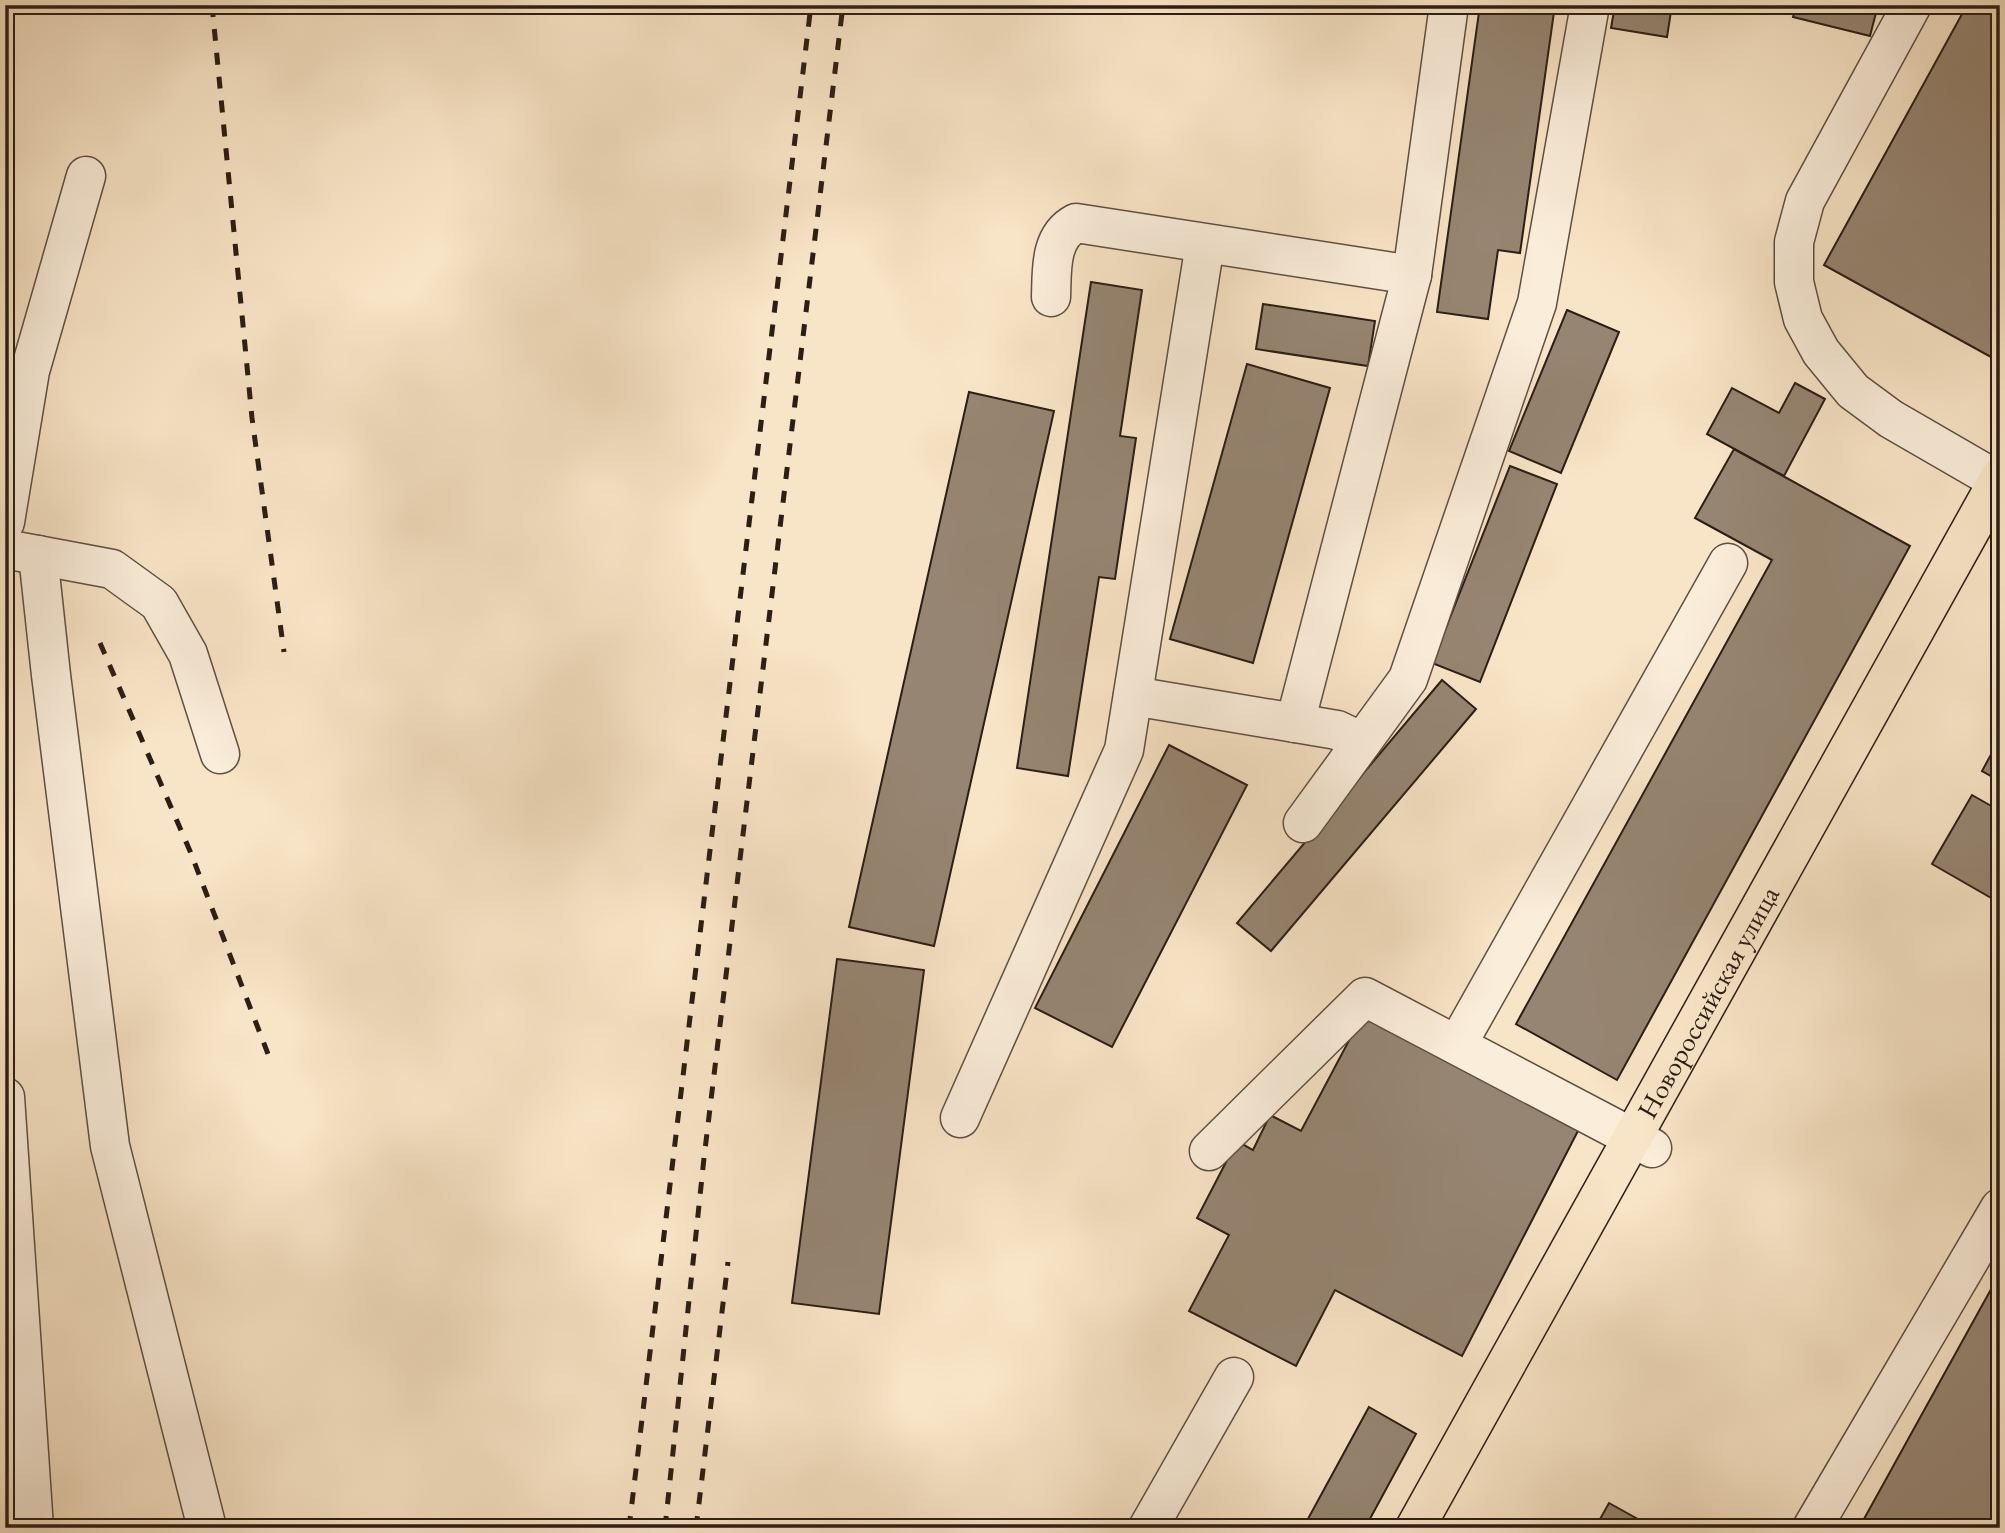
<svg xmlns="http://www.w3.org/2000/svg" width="2005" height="1533" viewBox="0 0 2005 1533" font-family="'EB Garamond',serif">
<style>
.building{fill:#968572;stroke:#2b1e16;stroke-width:2}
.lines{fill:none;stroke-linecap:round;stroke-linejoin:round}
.minor-casing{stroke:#5e5042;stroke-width:41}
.major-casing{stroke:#2b1e16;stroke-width:41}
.minor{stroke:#faedda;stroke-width:38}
.major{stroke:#f8e4c6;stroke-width:38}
.rail{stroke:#2b1e16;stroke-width:5;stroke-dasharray:12 12;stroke-linecap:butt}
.labels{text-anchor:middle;stroke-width:7;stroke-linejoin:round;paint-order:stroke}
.street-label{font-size:28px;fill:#2b1e16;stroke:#faedda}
</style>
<rect width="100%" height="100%" fill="#f8e4c6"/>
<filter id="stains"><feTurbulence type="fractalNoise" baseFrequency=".00286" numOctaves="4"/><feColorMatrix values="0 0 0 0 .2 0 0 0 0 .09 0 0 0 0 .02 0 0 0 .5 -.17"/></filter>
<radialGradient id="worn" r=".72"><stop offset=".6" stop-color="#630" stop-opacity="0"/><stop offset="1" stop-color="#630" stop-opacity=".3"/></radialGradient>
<g class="building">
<path d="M1480,5H1555L1520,253L1498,250L1488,319L1437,312Z"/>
<path d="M1615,5H1672L1667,37L1611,28Z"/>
<path d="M1796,5H1878L1870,36L1793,17Z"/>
<path d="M1967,5H2000V362L1824,265Z"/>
<path d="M1091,282L1142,290L1120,436L1136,438L1115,579L1099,577L1068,776L1017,768Z"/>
<path d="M1263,304L1375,321L1368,366L1256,349Z"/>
<path d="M1567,310L1619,332L1561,473L1509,451Z"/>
<path d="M1247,364L1330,388L1253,663L1170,639Z"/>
<path d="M1795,383L1825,399L1784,476L1707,434L1732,388L1779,413Z"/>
<path d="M969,392L1054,411L934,946L849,927Z"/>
<path d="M1734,449L1910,546L1617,1080L1516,1024L1772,560L1695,518Z"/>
<path d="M1510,466L1557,484L1480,682L1432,663Z"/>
<path d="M1442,680L1476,709L1271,951L1237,923Z"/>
<path d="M2000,738V781L1982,771Z"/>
<path d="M1169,745L1247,785L1112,1047L1035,1008Z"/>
<path d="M1972,795L2000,811V903L1932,864Z"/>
<path d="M837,959L924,970L879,1314L792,1303Z"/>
<path d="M1362,1016L1579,1129L1462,1356L1335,1290L1296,1366L1189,1311L1229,1235L1197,1218L1237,1141L1253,1150L1270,1115L1301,1131Z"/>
<path d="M2000,1273V1520L1996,1528H1859Z"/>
<path d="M1369,1407L1416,1434L1365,1528H1303Z"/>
<path d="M5,1413H7L13,1488L5,1489Z"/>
<path d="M1609,1503L1654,1528H1595Z"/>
</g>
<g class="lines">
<g class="minor-casing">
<g id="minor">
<path d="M1912,5L1805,201L1794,242V282L1803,319L1821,352L1853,391L1891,419L2000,482"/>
<path d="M1051,297C1052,271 1049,237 1076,223L1412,275"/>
<path d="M5,522L30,371L86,176"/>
<path d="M5,549L112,569L159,603L188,654L220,754"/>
<path d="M38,555L51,675L110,1146L207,1528"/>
<path d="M1133,696L1337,730L1362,742"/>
<path d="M1295,723L1412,275L1449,5"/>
<path d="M1303,823L1408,679L1537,303L1590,5"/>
<path d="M1457,1045L1728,563"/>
<path d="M5,1097L34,1528"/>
<path d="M960,1118L1124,750L1205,244"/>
<path d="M1209,1151L1365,997L1652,1148"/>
<path d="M1148,1528L1234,1377"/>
<path d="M1812,1528L2000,1208"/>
</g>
</g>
<g class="major-casing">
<g id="major">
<path id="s1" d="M1415,1528L2000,477"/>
</g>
</g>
<use href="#minor" class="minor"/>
<use href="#major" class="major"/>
<g class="rail">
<path d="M212,5L252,418L284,652"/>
<path d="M100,643L190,851L268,1054"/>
<path d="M629,1528L811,5"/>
<path d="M665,1528L704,1158L843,5"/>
<path d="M696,1528L728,1262"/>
</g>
</g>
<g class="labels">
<g class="street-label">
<text dy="10" stroke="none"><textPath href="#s1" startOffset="602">Новороссийская улица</textPath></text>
</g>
</g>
<rect width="2005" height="1533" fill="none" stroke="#f8e4c6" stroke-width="28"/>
<rect x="7" y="7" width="1991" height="1519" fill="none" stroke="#2b1e16" stroke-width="3.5"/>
<rect x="14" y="14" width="1977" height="1505" fill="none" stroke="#2b1e16" stroke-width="2"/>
<rect width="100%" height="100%" filter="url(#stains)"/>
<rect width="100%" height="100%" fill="url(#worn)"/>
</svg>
